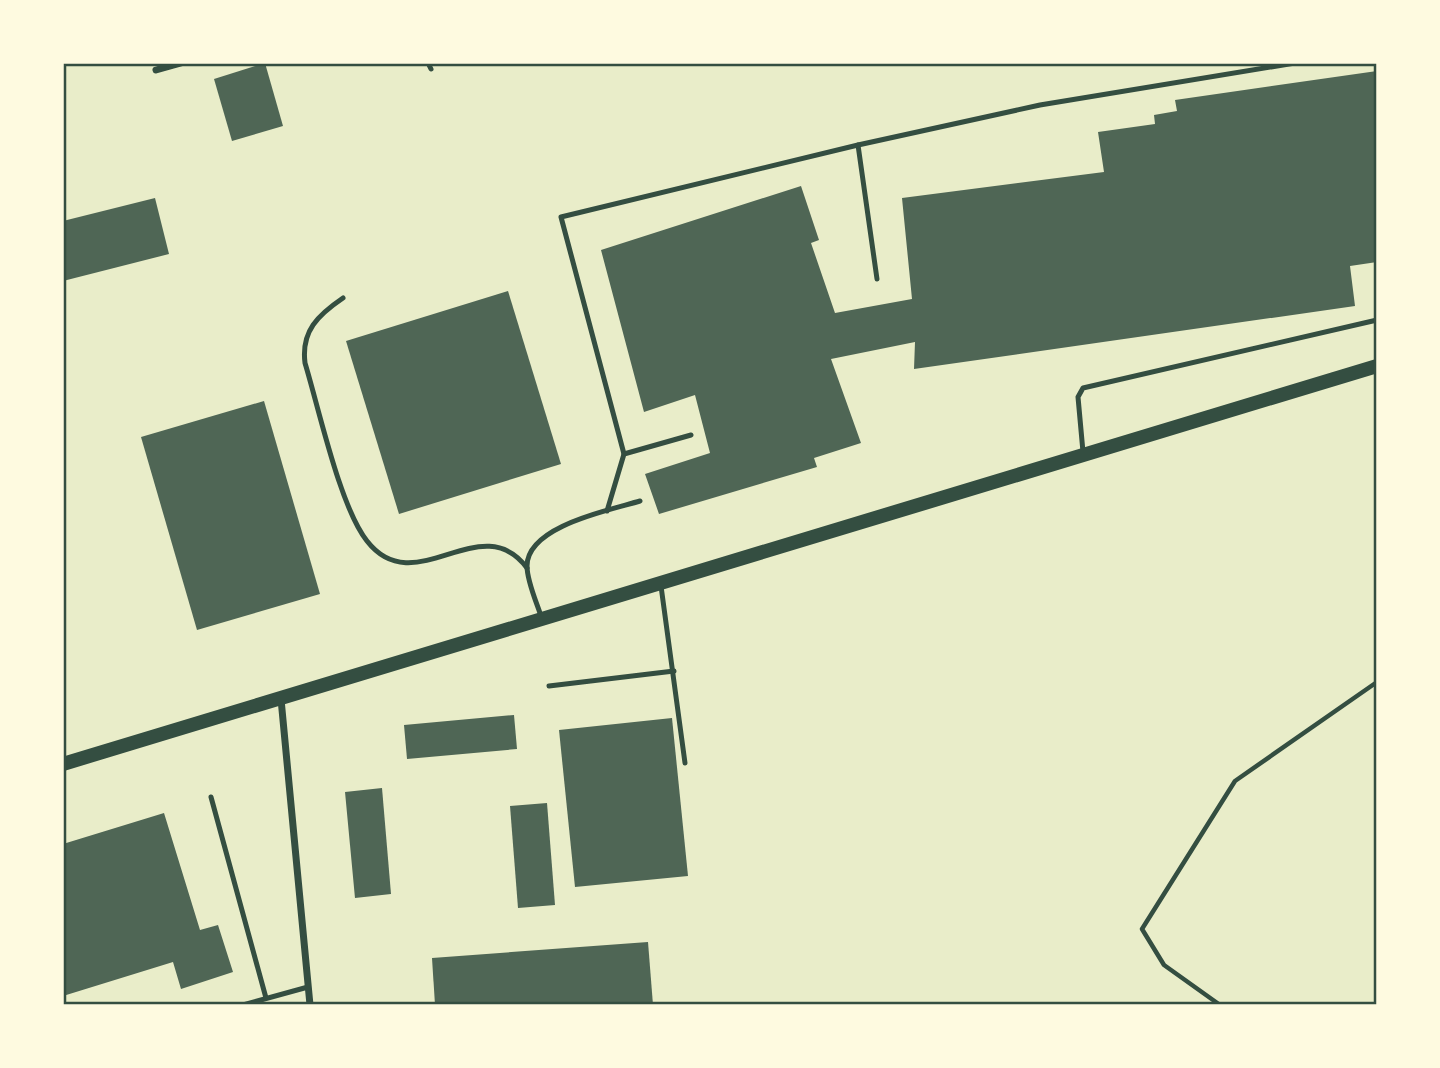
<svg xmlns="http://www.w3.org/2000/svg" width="1440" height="1068" viewBox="0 0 1440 1068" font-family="Bitter,serif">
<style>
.building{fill:#4f6655}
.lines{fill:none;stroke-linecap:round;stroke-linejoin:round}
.path{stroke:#344e41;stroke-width:4.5}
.service{stroke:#344e41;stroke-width:5}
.minor{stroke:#344e41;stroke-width:7}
.secondary{stroke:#344e41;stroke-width:14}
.neatline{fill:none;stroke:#344e41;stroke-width:2.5}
</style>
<rect width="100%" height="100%" fill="#e9edc9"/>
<g class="building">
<path d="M265,63L283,126L232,141L214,79Z"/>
<path d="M1377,71V262L1350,266L1355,306L914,369L915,342L831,359L861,443L814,458L817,467L659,514L645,474L710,453L695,395L644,412L601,250L801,186L819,240L811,243L835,313L912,299L902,198L1104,172L1098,132L1155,124L1154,115L1177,111L1175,100Z"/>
<path d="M155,198L169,254L63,281V221Z"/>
<path d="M508,291L561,464L399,514L346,341Z"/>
<path d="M264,401L320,594L197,630L141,437Z"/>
<path d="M514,715L517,749L407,759L404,725Z"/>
<path d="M672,718L688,876L575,887L559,730Z"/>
<path d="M382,788L391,894L355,898L345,792Z"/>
<path d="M547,803L555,905L518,908L510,806Z"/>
<path d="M164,813L200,930L218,925L233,972L181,989L173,962L63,996V844Z"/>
<path d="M648,942L653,1005H435L432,958Z"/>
</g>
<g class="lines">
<path class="path" d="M1220,1005L1164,965L1142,929L1235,781L1377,682"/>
<g class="service">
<path d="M428,63L431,69"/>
<path d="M858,145L877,279"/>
<path d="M343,298C318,315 301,331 305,363C319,409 340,507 367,541C415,603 481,506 527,568"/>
<path d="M1083,452L1078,397L1083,388L1377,320"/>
<path d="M624,454L561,217L858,145L1040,105L1295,63"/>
<path d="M607,511L624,454L691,435"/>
<path d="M661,586L685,763"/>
<path d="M542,619C537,603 527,582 527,566C527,526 610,510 640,501"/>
<path d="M549,686L674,671"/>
<path d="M211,797L266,998"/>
<path d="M243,1005L308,987"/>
</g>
<g class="minor">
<path d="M156,70L181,63"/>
<path d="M281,699L310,1005"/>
</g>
<path class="secondary" d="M63,764L1377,366"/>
</g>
<rect width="1440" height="1068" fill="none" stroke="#fefae0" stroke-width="130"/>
<rect x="65" y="65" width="1310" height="938" class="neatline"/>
</svg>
